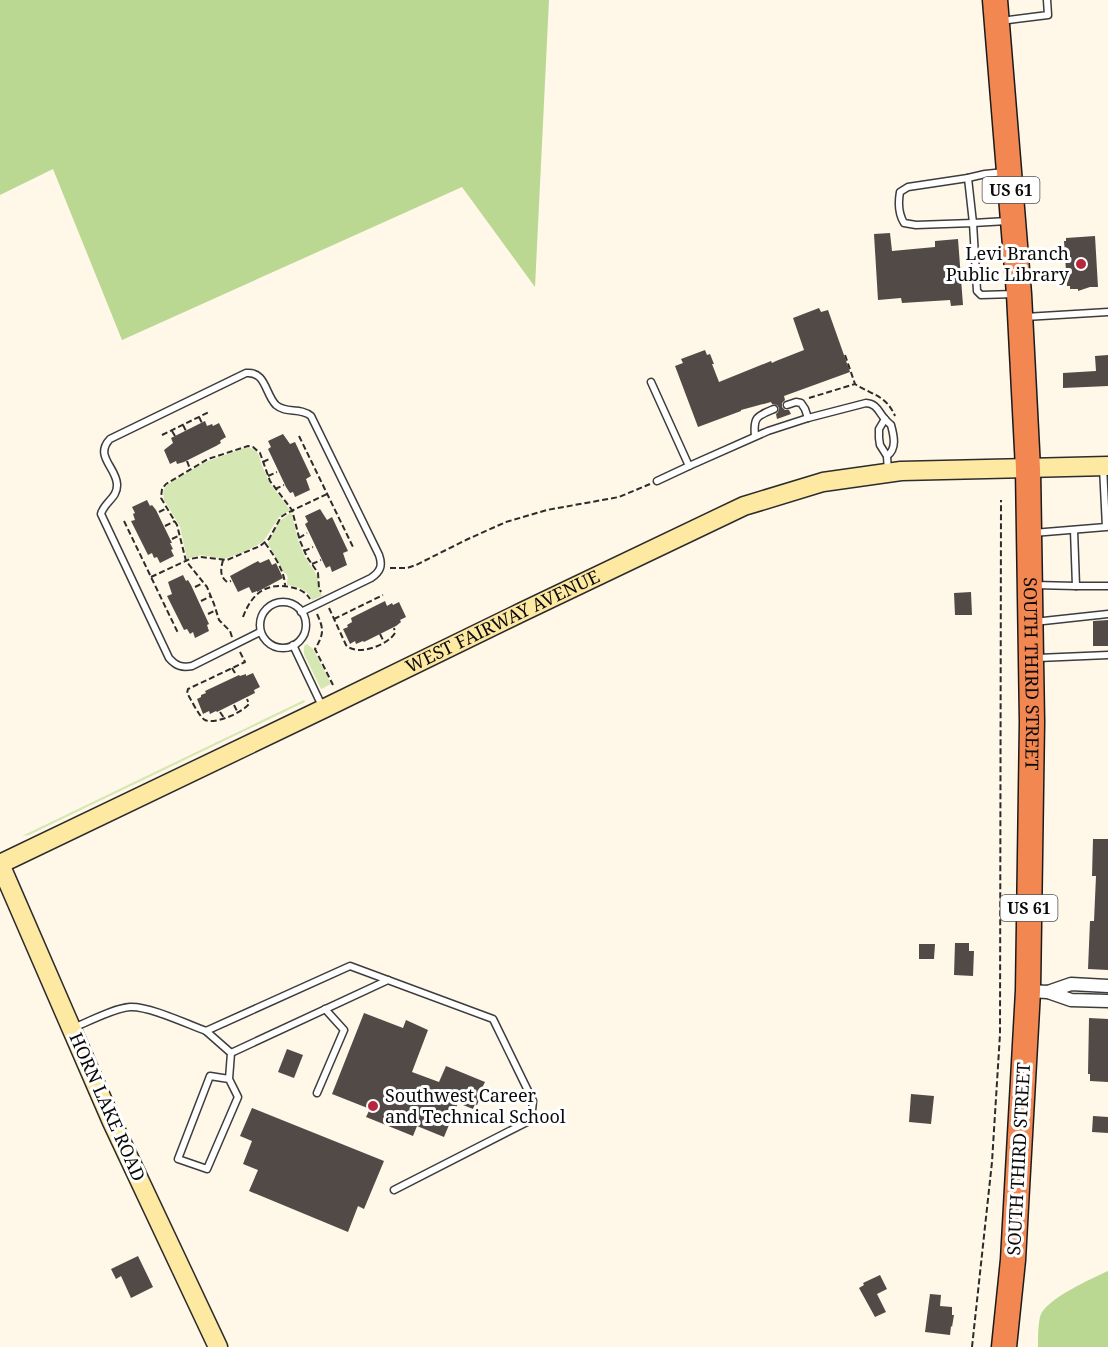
<svg xmlns="http://www.w3.org/2000/svg" width="1108" height="1347" viewBox="0 0 1108 1347" font-family="'Noto Serif',serif">
<style>
.green{fill:#d5e7b3}
.forest{fill:#bad892}
.building{fill:#524a47}
.lines{fill:none;stroke-linecap:round;stroke-linejoin:round}
.lane-casing{stroke:#3d3d3d;stroke-width:9}
.street-casing{stroke:#3d3d3d;stroke-width:15}
.secondary-casing{stroke:#2c2c2c;stroke-width:21}
.highway-casing{stroke:#1b1b1b;stroke-width:27}
.path{stroke:#2c2c2c;stroke-width:2;stroke-dasharray:6 3;stroke-linecap:butt}
.lane{stroke:#fff;stroke-width:6}
.street{stroke:#fff;stroke-width:12}
.secondary{stroke:#fee9a3;stroke-width:18}
.highway{stroke:#f38751;stroke-width:24}
.poi-dot{fill:#b7253e;stroke:#fff;stroke-width:2}
.labels{text-anchor:middle;stroke-width:6;stroke-linejoin:round;paint-order:stroke}
.shield{fill:#fff;stroke:#545454;stroke-width:1.5}
.shield-label{font-size:16px;font-weight:bold;fill:#0a0a0a}
.poi-label{font-size:18px;fill:#0a0a0a;stroke:#fff;text-anchor:end}
.street-label{font-size:18px;fill:#0a0a0a;stroke:#fff}
</style>
<rect width="100%" height="100%" fill="#fff7e7"/>
<g class="green">
<path d="M244,448H251L257,452L259,456L262,466L271,485L290,510L279,517L263,542L242,553L223,559L201,555L187,559L180,527L171,511L164,500L163,491L167,485L203,463Z"/>
<path d="M291,512L299,543L305,557L318,577V585L322,596L312,600C307,589 299,587 287,585V580L288,578L286,573H284L274,554L268,544L278,523Z"/>
<path d="M307,644L313,649L331,684L321,689L304,654V646Z"/>
<path d="M304,700L305,702L29,835L22,836Z"/>
</g>
<g class="forest">
<path d="M0,0H549L535,287L462,187L122,340L53,169L0,195Z"/>
<path d="M1108,1271V1347H1038C1038,1339 1038,1321 1041,1314C1050,1297 1091,1279 1108,1271Z"/>
</g>
<g class="building">
<path d="M890,233L892,251L935,247V241L958,239L963,305L951,306L950,300L902,303L901,298L878,300L874,234Z"/>
<path d="M1095,236L1098,287H1090L1078,291V289H1070V286H1067L1064,241H1066V238Z"/>
<path d="M819,308L821,312L828,310L850,372L784,396L785,400L782,403V407L785,410H789L791,414L777,419L776,414L778,412L779,408L777,405L772,404L771,402L741,410V411L698,427L675,366L683,363L681,359L705,350L707,355L710,354L714,364H712L719,382L771,361L772,363L776,361L804,350L793,318Z"/>
<path d="M1108,355V386L1063,388V373L1096,371L1095,356Z"/>
<path d="M205,421L207,426L212,424L213,426L219,423L226,437L221,440L220,441L221,443L216,446L184,462L177,464L176,461L170,464L164,450L173,443L171,438Z"/>
<path d="M283,434L290,444L295,442L311,476L306,479L310,490L295,497L293,492L290,493L286,487L268,449L271,447L268,441Z"/>
<path d="M147,500L150,506L152,505L156,510L172,543H170L173,549L171,550L174,556L160,563L157,557L154,558L152,553L148,555L131,521L135,520L133,514L135,513L132,507Z"/>
<path d="M320,509L327,520L332,517L348,551L343,553L347,565L332,572L330,566L326,568L323,562L305,524L308,522L305,516Z"/>
<path d="M269,559L272,565L276,563L283,578L257,592V591L252,593L249,587L238,592L230,576L258,561L260,563Z"/>
<path d="M183,575L186,581L188,580L191,585L209,624L207,625L209,631L195,638L193,632L190,634L187,629L184,630L167,596L172,594L168,582Z"/>
<path d="M971,592L972,615H955L954,593Z"/>
<path d="M385,601L387,606L392,603L393,605L399,602L406,617L400,620L401,622L396,626L364,642L363,641L356,644L355,641L350,644L343,629L348,627L347,625L352,622L351,618Z"/>
<path d="M1108,620V646H1093V621Z"/>
<path d="M253,673L260,687L254,690L255,693L217,712L216,711L210,714L209,711L203,714L197,699L201,697V695L206,693L205,691L239,675L240,676L246,674V676Z"/>
<path d="M1093,839H1108V970L1088,969L1090,921H1094L1096,876H1092Z"/>
<path d="M955,943H969V951H974L973,976L954,975Z"/>
<path d="M919,944H935L934,959H919Z"/>
<path d="M364,1013L403,1028L406,1020L428,1030L412,1072L439,1082L446,1066L485,1082L483,1086L485,1087L477,1105L475,1104L473,1109L458,1103L444,1137L417,1126L413,1136L366,1117L370,1109L332,1094Z"/>
<path d="M1089,1018L1108,1019V1082L1090,1081V1074H1088Z"/>
<path d="M287,1049L303,1055L294,1078L278,1072Z"/>
<path d="M911,1094L934,1096L931,1124L909,1122Z"/>
<path d="M252,1108L384,1161L364,1209L358,1206L348,1232L249,1191L258,1170L243,1164L252,1141L240,1136Z"/>
<path d="M1093,1116L1108,1117V1133L1092,1132Z"/>
<path d="M138,1256L153,1287L131,1298L121,1276L116,1279L111,1269Z"/>
<path d="M880,1275L887,1289L877,1294L886,1312L875,1317L859,1288L864,1285L863,1283Z"/>
<path d="M930,1294L941,1295L940,1306L952,1307V1315H954L952,1327L951,1326L950,1335L925,1332Z"/>
</g>
<g class="lines">
<g class="lane-casing">
<g id="lane">
<path d="M1001,21L1048,15L1047,0"/>
<path d="M1005,172L985,174L968,178L973,223L1007,221"/>
<path d="M968,178L908,187L900,192C898,203 898,213 904,223L916,225L973,223L977,291L981,295L1015,294"/>
<path d="M1025,317L1108,312"/>
<path d="M651,382L689,466L768,431L808,418L866,403C877,404 878,411 884,418C886,421 889,423 891,425C894,436 897,449 887,456"/>
<path d="M787,405L796,402L801,403L805,409L808,418"/>
<path d="M885,419L879,429V438L880,445L887,456L888,472"/>
<path d="M755,436C753,417 757,416 774,409"/>
<path d="M657,481L689,466"/>
<path d="M1033,533L1106,527L1103,467"/>
<path d="M1034,585L1076,586L1074,530"/>
<path d="M1076,586H1108"/>
<circle cx="283" cy="625" r="23"/>
<path d="M1034,622L1108,614"/>
<path d="M260,632L192,666C182,668 176,666 169,658L101,514C104,502 118,498 117,484C116,467 94,456 110,439L246,373C266,371 265,394 276,405C286,414 300,407 311,416L379,555C383,566 380,572 371,578L301,612"/>
<path d="M293,645L322,706"/>
<path d="M1038,658L1108,655"/>
<path d="M73,1028C88,1022 114,1008 130,1007C149,1006 187,1024 206,1031L350,966L493,1019L533,1101L531,1120L394,1190"/>
<path d="M206,1031L231,1053L229,1079L210,1076L178,1159L207,1169L238,1097L229,1079"/>
<path d="M231,1053L388,980"/>
<path d="M317,1093L344,1030L325,1009"/>
</g>
</g>
<g class="street-casing">
<g id="street">
<path d="M1028,991L1048,992L1071,1000L1108,1001"/>
<path d="M1048,992L1071,984L1108,986"/>
</g>
</g>
<g class="secondary-casing">
<g id="secondary">
<path id="s1" d="M218,1347L112,1122L0,864L323,709L522,612L744,506L823,482L901,471L1108,466"/>
</g>
</g>
<g class="highway-casing">
<g id="highway">
<path id="s2" d="M995,0L1019,294L1028,469L1032,722L1028,991L1013,1260L1004,1347"/>
</g>
</g>
<g class="path">
<path d="M845,355L855,384C872,395 886,395 895,416"/>
<path d="M809,398L855,384"/>
<path d="M199,417L202,423"/>
<path d="M183,425L186,431"/>
<path d="M172,431L175,436"/>
<path d="M162,435L209,412"/>
<path d="M299,436L354,549"/>
<path d="M187,461L190,469"/>
<path d="M263,462L271,458"/>
<path d="M268,476L277,472"/>
<path d="M275,489L284,485"/>
<path d="M159,512L167,508"/>
<path d="M124,521L178,633"/>
<path d="M165,526L175,521"/>
<path d="M299,538L307,533"/>
<path d="M172,539L180,535"/>
<path d="M265,543C273,554 285,571 285,586"/>
<path d="M304,551L313,547"/>
<path d="M223,560C221,568 219,576 227,582L231,581"/>
<path d="M312,564L321,560"/>
<path d="M390,568H407L416,565L468,539L506,522L547,510L619,497L650,484"/>
<path d="M151,577L190,559L201,557L227,560L260,546L269,539L281,517L287,513L327,494"/>
<path d="M195,587L203,583"/>
<path d="M201,601L211,596"/>
<path d="M329,608L346,645C357,657 388,645 395,633L394,628"/>
<path d="M208,614L216,610"/>
<path d="M317,614C324,629 324,634 315,649L333,685"/>
<path d="M243,617C251,595 265,582 290,587C299,589 305,591 310,599"/>
<path d="M334,619L383,595"/>
<path d="M380,634L384,642"/>
<path d="M232,637L230,631L219,620L214,604L207,587L186,561L177,525L161,498L162,489L166,484L208,459L248,446L253,447L260,453L270,481L292,510L300,541L307,557L318,573L319,588L321,592"/>
<path d="M240,652L245,662L188,689L187,693C191,699 199,717 205,720C215,725 243,712 249,704L247,699"/>
<path d="M232,668L235,673"/>
<path d="M234,705L238,713"/>
<path d="M220,712L224,718"/>
<path d="M972,1347L992,1162L1000,1034L1001,500"/>
</g>
<use href="#lane" class="lane"/>
<use href="#street" class="street"/>
<use href="#secondary" class="secondary"/>
<use href="#highway" class="highway"/>
</g>
<g class="poi-dot">
<circle cx="1081" cy="264" r="6"/>
<circle cx="373" cy="1106" r="6"/>
</g>
<g class="labels">
<g class="shield">
<rect x="982.5" y="177" width="57" height="26" rx="4.5"/>
<rect x="1000.5" y="895" width="57" height="26" rx="4.5"/>
</g>
<g class="shield-label">
<text x="1011" y="196">US 61</text>
<text x="1029" y="914">US 61</text>
</g>
<g class="poi-label">
<text x="1069" y="260">Levi Branch<tspan x="1069" dy="21">Public Library</tspan></text>
<text x="385" y="1102" text-anchor="start">Southwest Career<tspan x="385" dy="21">and Technical School</tspan></text>
</g>
<g class="street-label">
<text dy="6" stroke="none"><textPath href="#s1" startOffset="1088">WEST FAIRWAY AVENUE</textPath></text>
<text dy="6" stroke="none"><textPath href="#s2" startOffset="675">SOUTH THIRD STREET</textPath></text>
<text transform="translate(107 1107) rotate(66)" y="6">HORN LAKE ROAD</text>
<text transform="translate(1019 1159) rotate(-87)" y="6">SOUTH THIRD STREET</text>
</g>
</g>
</svg>
